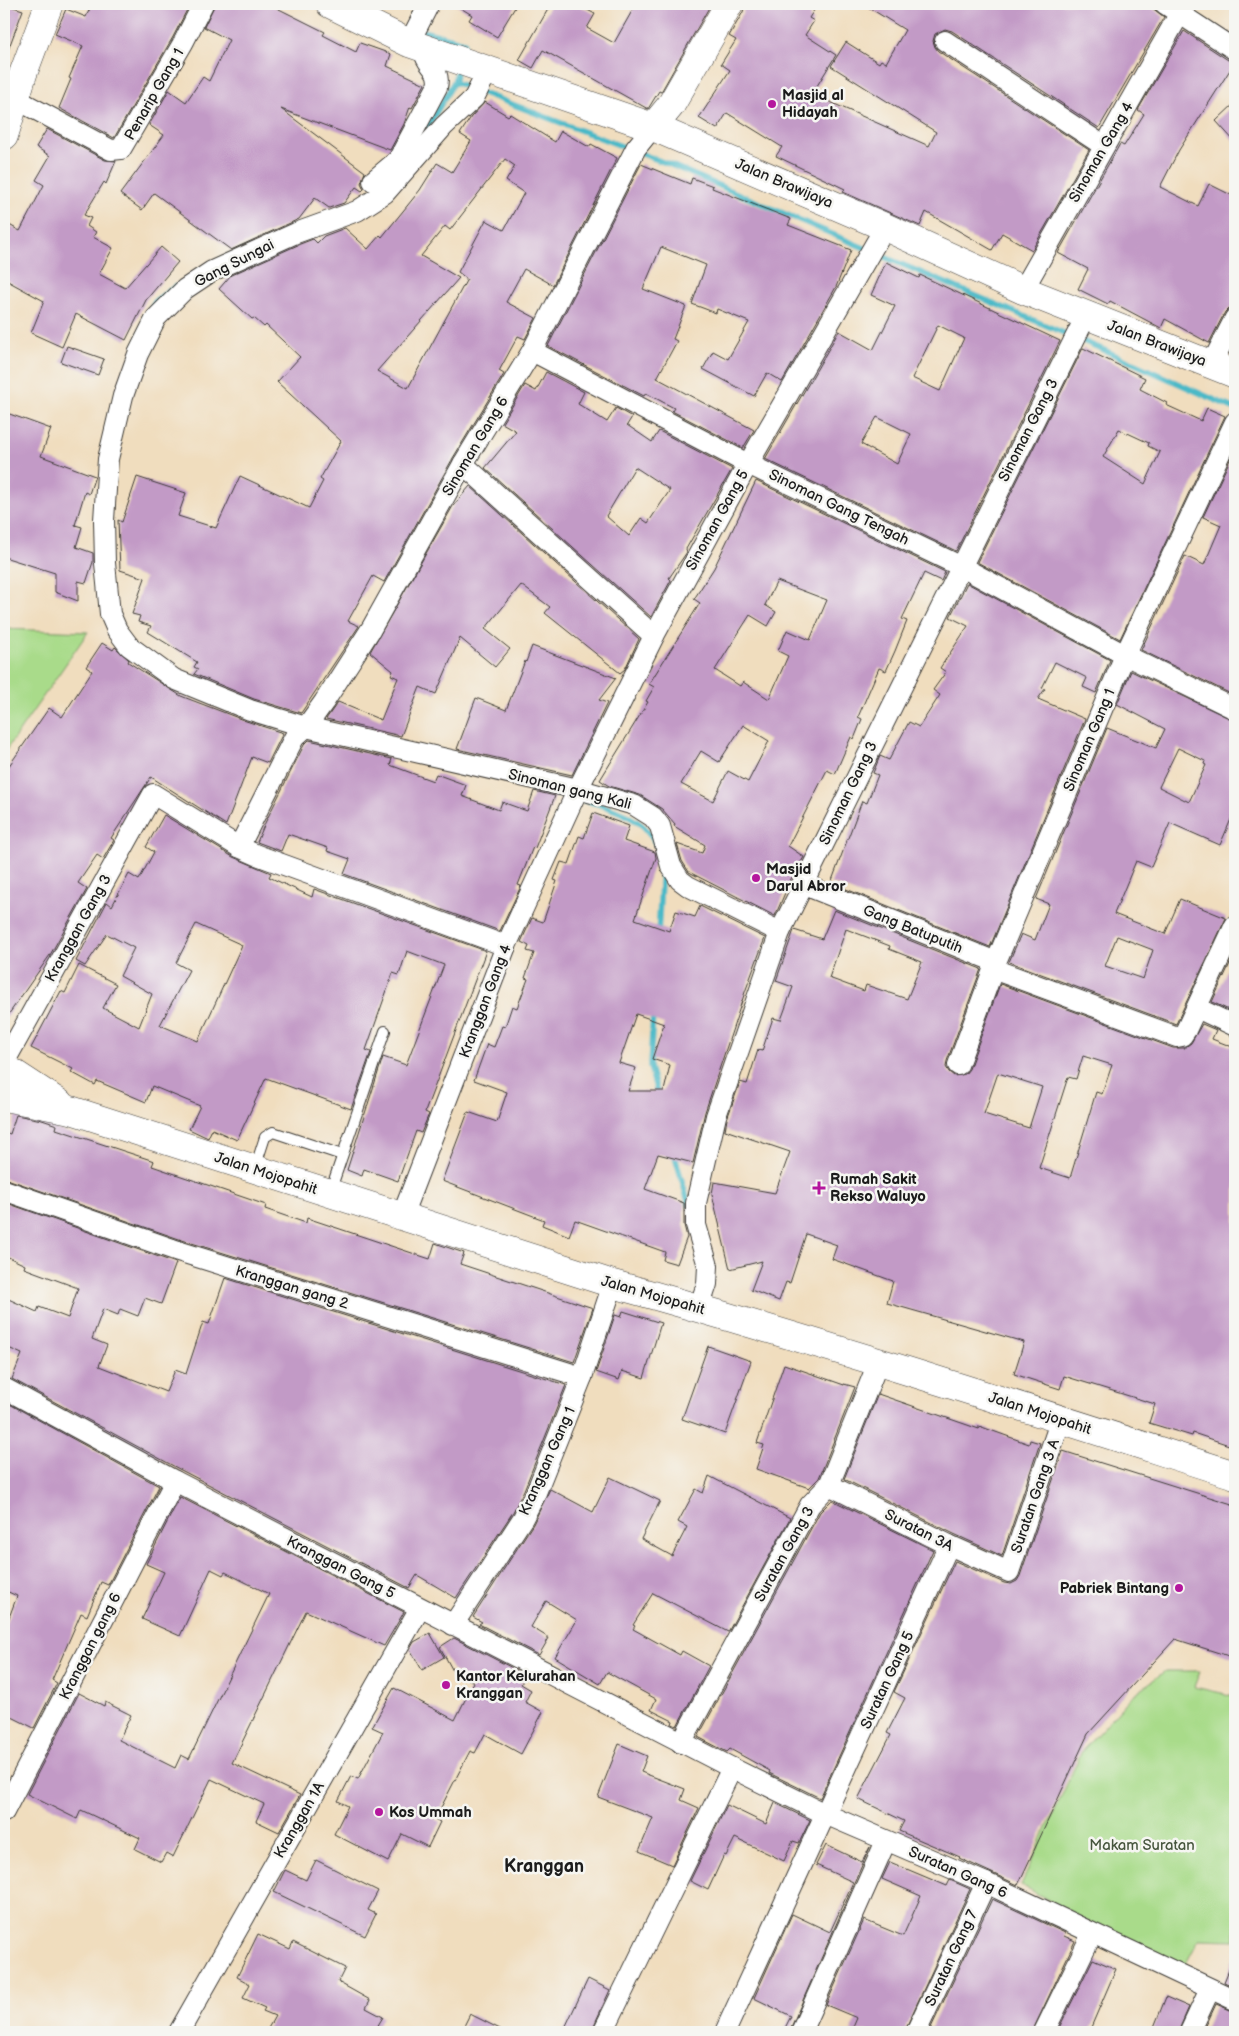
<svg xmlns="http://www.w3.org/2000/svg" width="1239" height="2036" viewBox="0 0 1239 2036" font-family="'Balsamiq Sans',sans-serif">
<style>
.green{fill:#a9db8a;stroke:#627c53}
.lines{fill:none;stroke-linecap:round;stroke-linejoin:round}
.stream{stroke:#4cb9c7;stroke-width:5.5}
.building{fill:#c29ac6;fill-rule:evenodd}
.lane-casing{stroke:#3c3934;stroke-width:12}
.street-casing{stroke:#3c3934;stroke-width:22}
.secondary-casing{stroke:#3c3934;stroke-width:29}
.lane{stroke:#fff;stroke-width:10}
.street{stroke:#fff;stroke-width:20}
.secondary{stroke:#fff;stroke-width:28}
.poi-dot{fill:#b5179e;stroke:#f6f6f2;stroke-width:2}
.labels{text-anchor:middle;stroke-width:5;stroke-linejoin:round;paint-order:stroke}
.street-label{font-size:15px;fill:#1c1c1c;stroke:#f6f6f2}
.poi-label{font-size:15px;font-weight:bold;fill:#1c1c1c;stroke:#f6f6f2;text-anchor:start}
.park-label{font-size:15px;fill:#46553d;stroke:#f6f6f2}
.quarter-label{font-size:18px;font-weight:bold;fill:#1c1c1c;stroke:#f6f6f2}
</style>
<rect width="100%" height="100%" fill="#f6f6f2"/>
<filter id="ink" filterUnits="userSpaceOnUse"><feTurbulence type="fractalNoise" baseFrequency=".02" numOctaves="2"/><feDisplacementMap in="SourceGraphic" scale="10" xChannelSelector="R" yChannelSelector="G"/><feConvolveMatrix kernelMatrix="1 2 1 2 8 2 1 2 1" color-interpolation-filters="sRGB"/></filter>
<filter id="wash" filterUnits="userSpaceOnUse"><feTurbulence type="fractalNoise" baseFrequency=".0096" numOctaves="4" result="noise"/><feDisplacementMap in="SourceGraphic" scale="20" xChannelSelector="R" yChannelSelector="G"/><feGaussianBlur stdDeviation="1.12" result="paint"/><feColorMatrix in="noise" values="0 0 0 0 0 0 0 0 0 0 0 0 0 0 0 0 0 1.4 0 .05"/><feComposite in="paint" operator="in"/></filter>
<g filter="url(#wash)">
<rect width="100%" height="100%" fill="#f0ddbe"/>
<g class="green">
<path d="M4,629L88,632L4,753Z"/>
<path d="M1165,1671H1200L1194,1687L1235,1696V1940L1199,1939L1182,1971L1130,1945L1021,1885L1082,1751L1131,1697Z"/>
</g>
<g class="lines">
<g class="stream">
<path d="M419,30L464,42L461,53"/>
<path d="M454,82L671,165L867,249"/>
<path d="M421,138L454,82L458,67"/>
<path d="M875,253L1104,350L1235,409"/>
<path d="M149,314L156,300L175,287"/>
<path d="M531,788C564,797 618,803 644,827C649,832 653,840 657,846"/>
<path d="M658,935L662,865"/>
<path d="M653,1014L650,1067L658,1096"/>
<path d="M674,1153L689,1205"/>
</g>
</g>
<g id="blocks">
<g class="building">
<path d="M4,4L23,10L5,58H4Z"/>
<path d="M92,4H190L173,37L114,138L59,108L71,79L69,78L83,46L55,34L66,9L86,17Z"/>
<path d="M215,4H269L325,32L323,35L356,52L360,43L391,54L387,66L425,84L412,108L410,107L404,124L390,150L281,109L365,172L361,183L364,189L362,191L356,187L344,203L329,208L315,198L299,219L231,250L154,193L142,210L120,194L164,135L149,125L169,90L186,102L203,77L209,81L229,40L204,27Z"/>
<path d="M454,4H517L497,37L469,20L472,15Z"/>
<path d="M551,4H576L595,14L587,28L614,43L636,4H711L661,92L659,91L648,109L543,50L533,68L519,60Z"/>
<path d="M745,4H818L809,18L814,21L805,35L836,55L812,94L929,146L936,132L831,66L846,42L879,63L881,60L886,63L905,30L863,4H1147L1164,17L1099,128L952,31L945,29L935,34L933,41L935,47L938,51L1089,150L1032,250L1002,233L992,250L926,212L920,226L843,192L845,189L776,156L782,147L727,113L717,129L699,118L730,70L721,64L736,40L729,36L743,12Z"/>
<path d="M1184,31L1228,60L1235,62L1179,150L1160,187L1198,206L1209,184L1235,197V306L1229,308L1225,312L1209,343L1165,319L1161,328L1110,301L1108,304L1078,289L1088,269L1058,253L1120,144L1124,146L1144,114L1138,110Z"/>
<path d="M485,102L508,116L510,114L555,142L561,131L589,147L591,144L617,158L553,285L524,269L506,302L536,318L525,339L518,336L499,371L504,374L453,458L384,582L373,576L348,621L359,626L301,713L254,699L194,674L198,669L194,667L197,662L148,632L151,626L138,622L140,616L132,614L145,578L120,570L118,520L122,522L137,477L186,493L178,516L216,528L240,476L309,508L323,481L320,479L341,441L277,382L300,357L266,325L264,327L254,318L252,319L219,289L231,275L300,244L313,239L317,243L324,236L345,228L368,249L380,235L382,237L420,190L437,163L452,172L471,141L460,134L471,117ZM505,159L515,166L506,181L524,193L504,230L486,220L458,272L467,279L408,388L377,371L459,278L421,256L445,226L450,230Z"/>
<path d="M1235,103V142L1216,121Z"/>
<path d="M47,129L105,160L116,161L106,184L104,182L84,215L91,218L87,226L96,232L93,237L113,248L99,274L125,288L161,247L178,262L146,300L126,340L76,314L62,347L31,333L44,301L4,279V222L20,231L44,185L36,180L50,156L36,147Z"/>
<path d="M641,164L690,184L692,178L713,186L712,188L791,219L788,225L851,250L836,287L782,382L767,373L754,396L703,369L713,351L728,359L749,322L717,309L716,313L692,304L706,265L661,247L643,289L686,306L673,339L677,341L657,378L754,430L743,448L672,411L674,408L646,393L644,396L548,346Z"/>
<path d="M886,262L919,278L920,275L1060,341L956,551L765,459L839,331L873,350L895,306L871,295ZM938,325L964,338L940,391L912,378ZM877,417L911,434L897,464L861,444Z"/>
<path d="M67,346L104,359L98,375L61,362Z"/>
<path d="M1083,348L1145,378L1140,389L1167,403L1166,405L1201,421L1207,408L1225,416L1120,639L977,562ZM1119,429L1149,443L1148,446L1160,452L1145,484L1103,457Z"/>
<path d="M546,372L584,392L578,404L607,422L616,408L632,417L627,425L652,442L659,431L732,469L686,549L687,552L669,578L671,580L651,617L485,468L516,431L502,423L525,385L536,391ZM635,467L670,490L648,523L641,518L629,536L606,516Z"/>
<path d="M4,412L51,429L41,456L95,476L89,494L85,492L75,525L82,527L76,547L93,553V562L86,583L78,581V601L55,592V573L4,557Z"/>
<path d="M1235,449V696L1141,650L1185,556L1204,565L1221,525L1203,517Z"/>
<path d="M756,481L945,572L941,581L924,573L902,619L907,621L895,651L886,671L879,668L858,717L862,719L854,739L851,737L835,774L827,770L788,846L804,857L791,879L775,916L689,872L682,861L677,844L702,853L705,845L674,826L675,824L662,809L640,795L609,786L600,780L648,702L646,701L654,687L649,684L700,603L694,599L714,568ZM777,581L827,600L810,640L787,630L778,651L788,656L769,699L743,682L740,686L715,670L750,615L768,626L776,612L765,605ZM743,725L769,741L748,782L728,771L713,801L681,784L701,751L719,762Z"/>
<path d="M470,486L639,639L625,669L620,673L545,613L550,607L521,585L485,629L510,649L495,667L460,638L436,694L420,687L401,736L326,719L338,702L381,720L398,678L391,675L393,671L370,652L453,506Z"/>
<path d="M967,583L1110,660L1096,693L1083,687L1087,678L1055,662L1042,688L1045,689L1038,699L1085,719L990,947L831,883L862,801L867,803L878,775L873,773L880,756L889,760L909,722L919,727L940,695L933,690L946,672L940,668L968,626L950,617Z"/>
<path d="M102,643L113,650L115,647L129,660L128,662L181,696L246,721L283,733L268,763L252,757L226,825L151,777L111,838L114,840L103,859L97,855L78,883L87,889L50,955L4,1021V773L49,708L62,717L92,671L86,667Z"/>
<path d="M532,646L616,678L599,700L607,703L572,775L457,749L476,698L506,710L525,661L526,662Z"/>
<path d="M1131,671L1235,721V810L1220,845L1170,823L1151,867L1136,861L1114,914L1165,934L1180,899L1226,918L1176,1024L1009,962L1021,934L1035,940L1049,904L1036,899L1107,728L1156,748L1165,729L1117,704ZM1178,748L1205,761L1204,764L1206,765L1189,802L1159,787ZM1117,936L1153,950L1143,979L1105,966Z"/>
<path d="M309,740L392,759L390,765L433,781L436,774L466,785L462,796L499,810L502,802L527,811L534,791L555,796L535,848L533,847L518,885L521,886L500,931L344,874L350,859L327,851L328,848L288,834L281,851L257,842L265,823L304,745Z"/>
<path d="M593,813L629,826L624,841L655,852L656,858L635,919L669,931L676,911L695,917L700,906L765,938L745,992L705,1112L693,1163L658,1154L645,1189L684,1203V1225L687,1237L677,1264L663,1260L665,1252L575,1220L569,1236L542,1225L544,1220L442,1181L468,1112L497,1122L507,1092L474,1080L487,1044L494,1047L502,1026L505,1027L512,1006L517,1008L528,979L525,978L534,953L527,951L529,946L521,942L532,918L543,922L557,881L554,880L561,862L569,864L579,836L584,838ZM636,1014L664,1024L652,1059L670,1065L664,1091H628L636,1068L619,1063Z"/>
<path d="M164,815L233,857L271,873L269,877L312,897L314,889L486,951L425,1112L429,1114L421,1133L416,1131L398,1181L364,1169L362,1176L347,1170L383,1057L406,1065L444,965L407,951L399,975L393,973L366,1050L371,1052L351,1109L266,1078L237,1140L212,1129L208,1138L189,1129L200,1106L152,1086L146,1102L97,1081L95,1085L71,1072L73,1069L31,1048L61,991L65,993L79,965L116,984L103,1008L139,1027L152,994L120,976L134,948L107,934L85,966L76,961L107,902L112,906L129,874L139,880L154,852L146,847ZM196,924L242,945L198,1041L160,1025L189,970L176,963Z"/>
<path d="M834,910L981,969L947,1061L946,1067L949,1072L954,1076L965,1074L969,1069L1000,984L1173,1048H1184L1191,1043L1202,1024L1216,1030L1212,1039L1235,1048V1447L1193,1433L1192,1436L1149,1423L1155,1404L1064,1376L1060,1389L1014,1374L1024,1342L887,1303L893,1281L832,1259L837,1245L806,1234L790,1283L786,1282L779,1301L751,1290L762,1261L730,1269L712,1194L714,1182L775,1193L790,1152L725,1130L727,1119L740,1082L747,1084L758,1050L762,1051L773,1018L781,1020L793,987L776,981L794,930L822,939ZM846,929L890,946L889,949L922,962L907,999L866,985L864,991L829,978ZM1083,1056L1112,1065L1102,1094L1096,1092L1070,1178L1039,1168L1068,1077L1076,1079ZM998,1073L1042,1087L1029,1128L984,1114Z"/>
<path d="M1235,953V1013L1212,1002Z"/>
<path d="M16,1115L42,1120L57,1125L56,1129L154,1161L152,1166L266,1205L265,1209L306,1223L307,1218L430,1259L435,1243L464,1253L460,1264L593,1308L574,1362L182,1240L4,1178V1132L10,1134Z"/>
<path d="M4,1202L176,1263L161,1304L145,1298L138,1316L120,1309L118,1315L103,1309L92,1339L107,1345L99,1366L166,1392L175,1370L186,1374L203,1322L209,1324L225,1278L566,1385L524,1490L513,1512L456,1598L417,1575L409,1588L181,1470L12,1379L22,1354L4,1346V1297L37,1312L39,1307L68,1318L78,1288L24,1268L25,1265L4,1255Z"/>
<path d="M623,1311L661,1323L644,1378L622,1371L619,1380L596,1372L615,1315L621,1317Z"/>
<path d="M708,1346L751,1361L725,1434L682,1419Z"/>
<path d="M784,1364L844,1385V1384L855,1387L819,1478L809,1488L756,1469L764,1445L757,1443Z"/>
<path d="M878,1394L979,1429V1426L1029,1444L1030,1440L1040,1443L1002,1556L954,1534L844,1479Z"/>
<path d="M4,1401L159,1486L108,1585L101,1582L87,1616L81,1613L52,1680L57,1683L34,1728L4,1713V1631L17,1596L4,1590Z"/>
<path d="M1063,1451L1235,1505V1658L1175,1639L1088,1734L1018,1885L959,1858L960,1857L899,1831L904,1821L858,1799L891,1735L887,1733L905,1698L894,1692L955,1561L1004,1583L1011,1584L1017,1581L1020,1576Z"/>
<path d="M709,1476L790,1518L728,1632L653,1593L633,1625L635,1626L633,1629L680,1655L682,1651L709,1666L677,1726L672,1724L673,1721L651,1710L656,1699L607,1672L600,1684L555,1657L577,1620L546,1601L531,1627L549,1638L539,1655L479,1624L482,1622L473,1617L533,1524L550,1489L593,1512L610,1477L660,1501L641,1539L672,1556L687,1527L678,1522L696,1489L703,1493Z"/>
<path d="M180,1497L404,1612L384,1646L306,1611L232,1763L300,1795L279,1832L256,1821L264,1804L211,1779L173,1857L166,1853L161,1862L135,1849L140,1838L81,1810L77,1819L27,1794L79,1693L104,1706L105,1702L131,1715L119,1740L175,1768L181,1755L189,1759L269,1594L225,1572L223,1575L211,1569L180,1636L142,1619L164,1572L146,1564Z"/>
<path d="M832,1500L933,1550L820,1798L769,1773L770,1771L730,1749L727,1752L698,1737L820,1512Z"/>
<path d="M430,1633L444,1657L422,1670L410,1649L414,1642Z"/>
<path d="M454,1638L526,1675L521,1684L531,1690L525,1702L543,1712L521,1754L485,1734L475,1753L470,1751L435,1819L440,1822L428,1847L402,1834L388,1862L334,1834L348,1806L338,1801L351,1776L358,1779L383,1732L372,1727L394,1688L455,1720L474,1682L453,1671L440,1647Z"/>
<path d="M619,1744L647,1756L641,1772L685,1789L681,1800L699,1808L672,1865L639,1851L653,1818L598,1797Z"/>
<path d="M775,1803L810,1820L799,1843L793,1841L784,1861L735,1838L726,1856L724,1855L708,1890L690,1881L727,1805L766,1824Z"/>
<path d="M826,1845L862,1862L870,1847L789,2032H783L791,2016L754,1998L792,1914L830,1932L853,1882L816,1865Z"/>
<path d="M316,1860L378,1891L368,1910L376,1914L365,1936L274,1892L285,1870L306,1880Z"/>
<path d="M890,1862L947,1886L950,1880L970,1889L904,2032H851L857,2018L826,2005L864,1920L903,1936L921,1896L882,1879Z"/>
<path d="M992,1899L1065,1933L1064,1936L1075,1941L1032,2032H929Z"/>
<path d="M258,1934L290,1949L293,1942L345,1968L338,1982L370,2000L366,2008L383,2017L374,2032H266L275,2016L263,2011L265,2008L243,1998L250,1984L237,1977Z"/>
<path d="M1235,1955V1987L1224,1982Z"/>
<path d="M1093,1959L1116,1969L1089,2032H1057Z"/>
<path d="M588,1979L610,1990L591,2032H563Z"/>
<path d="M1166,1997L1189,2007L1178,2032H1152Z"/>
<path d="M1216,2004L1235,2012V2032H1203Z"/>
<path d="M470,2014L506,2032H461Z"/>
</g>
</g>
</g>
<g filter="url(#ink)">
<use href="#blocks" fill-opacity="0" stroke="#3c3934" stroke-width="1"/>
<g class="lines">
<g class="lane-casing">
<g id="lane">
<path d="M255,1168L265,1137L273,1132L342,1155"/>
<path d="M330,1192L385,1031"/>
</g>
</g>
<g class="street-casing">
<g id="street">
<path d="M1165,4L1235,50"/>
<path d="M945,41L1104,146"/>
<path d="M409,43L429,4"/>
<path d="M488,70L474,98L444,126L385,193L357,211L296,233L212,271L185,289L156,318L138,354L123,396L108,459L104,520L105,563L110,614L117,630L129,646L174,679L250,710L306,727L578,789L634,805L653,817L660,826L671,866L680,880L688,886L780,932"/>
<path d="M16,99L111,150L121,149L183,43L203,4"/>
<path d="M373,181L398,160L437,87C442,67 423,66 425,49"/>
<path d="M1023,290L1180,13"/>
<path d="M532,351L748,464L960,566L1125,655L1235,709"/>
<path d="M1212,363L1235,318"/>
<path d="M463,464L654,636"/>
<path d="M239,847L294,738L306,727L324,702L371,629L463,464L532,351L636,148L653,127"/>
<path d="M802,884L996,962"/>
<path d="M993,969L1177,1037L1182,1036L1186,1030L1235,925"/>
<path d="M1197,1008L1235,1026"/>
<path d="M4,1063L153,794L239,847L257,855L506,946"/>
<path d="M958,1065L996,962L1125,655L1235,422"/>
<path d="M4,1190L178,1251L582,1377"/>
<path d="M402,1216L506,946L578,789L654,636L748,464L885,227"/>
<path d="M699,1308L707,1284L708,1266L696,1225V1203L716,1116L780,932L1086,316"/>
<path d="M4,1388L175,1481L732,1768L825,1814L986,1883L1235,2000"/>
<path d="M829,1485L949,1545L1009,1572L1061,1419"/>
<path d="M453,1625L523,1518L535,1495L582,1377L613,1284"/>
<path d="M681,1743L810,1505L829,1485L878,1363"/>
<path d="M4,1812L175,1481"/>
<path d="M179,2032L420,1608"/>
<path d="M603,2032L732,1768"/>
<path d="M725,2032L949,1545"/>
<path d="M801,2032L886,1841"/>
<path d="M916,2032L986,1883"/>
<path d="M1044,2032L1092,1934"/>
<path d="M1190,2032L1210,1989"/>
</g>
</g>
<g class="secondary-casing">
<g id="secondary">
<path d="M330,4L409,43L653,127L885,227L1023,290L1235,374"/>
<path d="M653,127L671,105L729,4"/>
<path d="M4,136L23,74L49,4"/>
<path d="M4,1067L59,1103"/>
<path d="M4,1097L71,1110L613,1284C822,1342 1028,1409 1235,1475"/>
</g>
</g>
<use href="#lane" class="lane"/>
<use href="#street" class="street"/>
<use href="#secondary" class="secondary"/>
</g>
</g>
<g class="poi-dot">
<circle cx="772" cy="104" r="5"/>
<circle cx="756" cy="878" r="5"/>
<path d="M816.5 1180.5h5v5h5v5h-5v5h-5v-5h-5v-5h5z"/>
<circle cx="1179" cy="1588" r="5"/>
<circle cx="446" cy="1685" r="5"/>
<circle cx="379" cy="1812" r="5"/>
</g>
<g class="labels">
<g class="street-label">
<text transform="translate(154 94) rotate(-60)" y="5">Penarip Gang 1</text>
<text transform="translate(1101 152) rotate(-60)" y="5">Sinoman Gang 4</text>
<text transform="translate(784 183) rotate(23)" y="5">Jalan Brawijaya</text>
<text transform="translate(234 263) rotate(-27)" y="5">Gang Sungai</text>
<text transform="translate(1157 343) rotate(21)" y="5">Jalan Brawijaya</text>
<text transform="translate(1028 430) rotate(-63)" y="5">Sinoman Gang 3</text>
<text transform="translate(475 446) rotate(-59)" y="5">Sinoman Gang 6</text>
<text transform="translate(839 507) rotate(26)" y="5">Sinoman Gang Tengah</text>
<text transform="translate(717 520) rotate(-61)" y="5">Sinoman Gang 5</text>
<text transform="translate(1089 740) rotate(-67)" y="5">Sinoman Gang 1</text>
<text transform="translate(570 789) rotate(14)" y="5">Sinoman gang Kali</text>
<text transform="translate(848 793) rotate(-64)" y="5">Sinoman Gang 3</text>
<text transform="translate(78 928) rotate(-61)" y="5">Kranggan Gang 3</text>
<text transform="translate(913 929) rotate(22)" y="5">Gang Batuputih</text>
<text transform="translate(485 1001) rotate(-69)" y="5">Kranggan Gang 4</text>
<text transform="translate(266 1173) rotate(18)" y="5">Jalan Mojopahit</text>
<text transform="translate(292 1287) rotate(17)" y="5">Kranggan gang 2</text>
<text transform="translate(653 1295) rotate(16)" y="5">Jalan Mojopahit</text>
<text transform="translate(1040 1413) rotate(18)" y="5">Jalan Mojopahit</text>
<text transform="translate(547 1461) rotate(-66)" y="5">Kranggan Gang 1</text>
<text transform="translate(1035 1496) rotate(-71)" y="5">Suratan Gang 3 A</text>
<text transform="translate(919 1530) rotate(27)" y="5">Suratan 3A</text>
<text transform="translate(784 1554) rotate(-61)" y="5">Suratan Gang 3</text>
<text transform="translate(341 1567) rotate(27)" y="5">Kranggan Gang 5</text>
<text transform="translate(90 1646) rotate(-63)" y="5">Kranggan gang 6</text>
<text transform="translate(887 1680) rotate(-65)" y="5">Suratan Gang 5</text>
<text transform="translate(299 1820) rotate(-60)" y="5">Kranggan 1A</text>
<text transform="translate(958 1872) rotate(24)" y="5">Suratan Gang 6</text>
<text transform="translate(951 1958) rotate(-65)" y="5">Suratan Gang 7</text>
</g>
<g class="poi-label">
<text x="782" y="100">Masjid al<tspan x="782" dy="17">Hidayah</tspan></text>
<text x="766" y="874">Masjid<tspan x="766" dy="17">Darul Abror</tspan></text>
<text x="830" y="1184">Rumah Sakit<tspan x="830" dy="17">Rekso Waluyo</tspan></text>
<text x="1169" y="1593" text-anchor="end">Pabriek Bintang</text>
<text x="456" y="1681">Kantor Kelurahan<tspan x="456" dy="17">Kranggan</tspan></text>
<text x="389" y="1817">Kos Ummah</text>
</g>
<g class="park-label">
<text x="1142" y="1850">Makam Suratan</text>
</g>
<g class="quarter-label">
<text x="544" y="1872">Kranggan</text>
</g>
</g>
<rect width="1239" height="2036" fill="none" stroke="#f6f6f2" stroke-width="20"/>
</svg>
